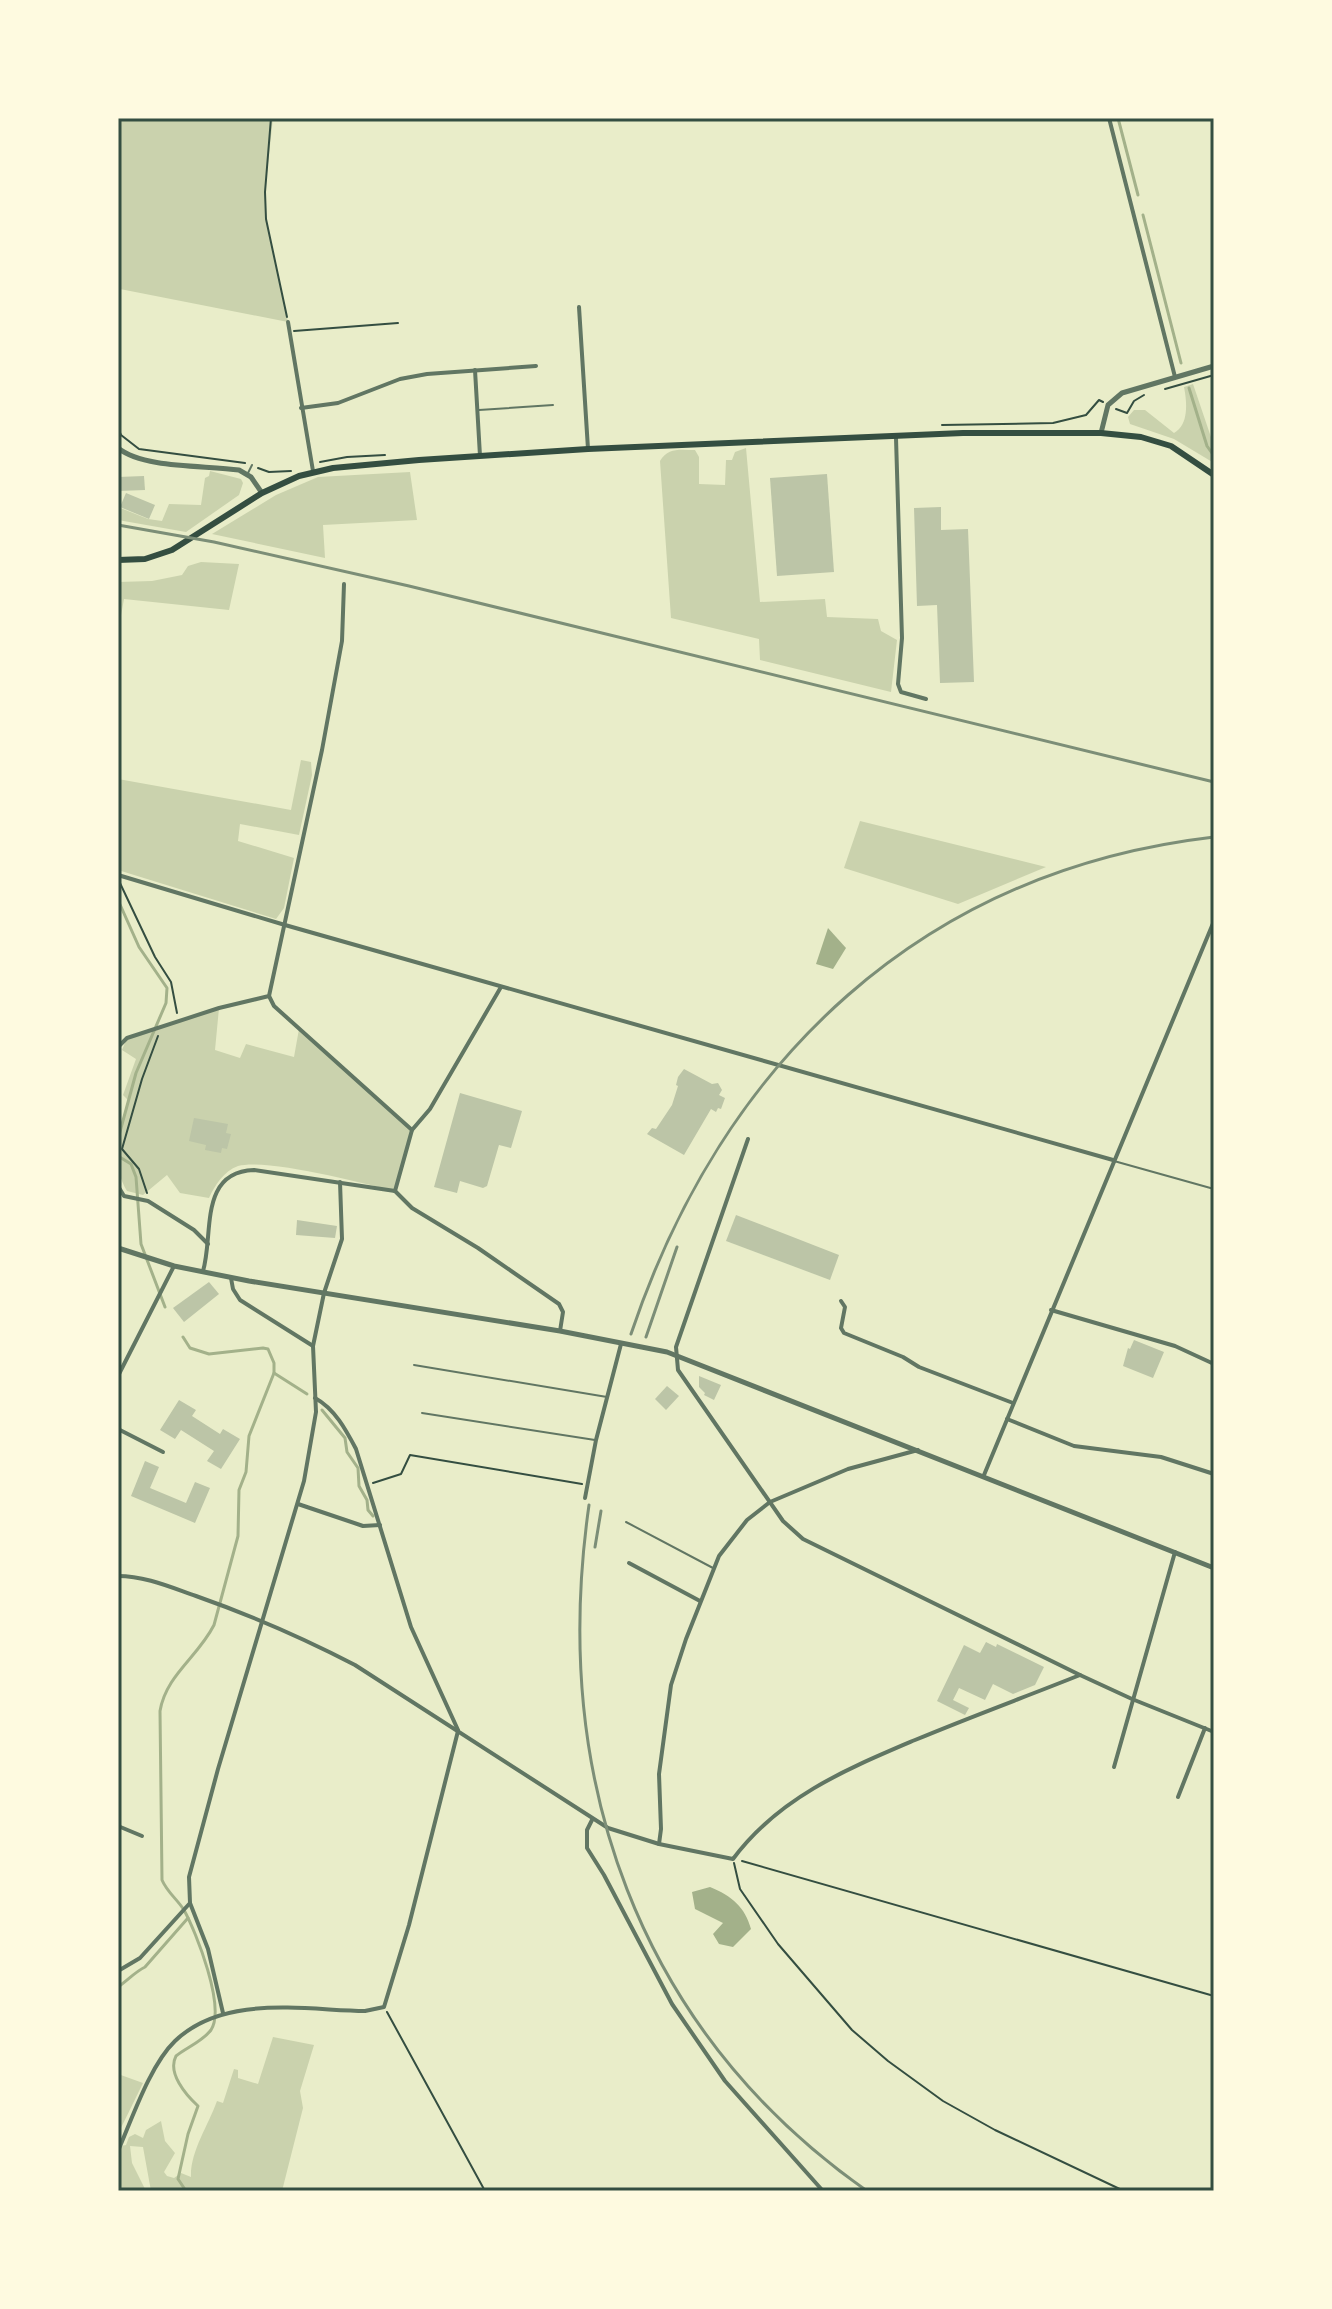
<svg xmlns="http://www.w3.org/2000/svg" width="1332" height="2309" viewBox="0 0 1332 2309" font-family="Mulish,sans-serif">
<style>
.green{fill:#cad2ad}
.water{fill:#a3b18a}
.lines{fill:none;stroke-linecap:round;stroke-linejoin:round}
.stream{stroke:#a3b18a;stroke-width:3}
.building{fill:#bcc5a7}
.path{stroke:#344e41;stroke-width:2}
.service{stroke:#617663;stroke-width:2}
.minor{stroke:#617663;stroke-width:4}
.tertiary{stroke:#617663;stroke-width:5}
.primary{stroke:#344e41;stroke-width:6}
.rail{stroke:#7c8e77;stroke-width:3}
.neatline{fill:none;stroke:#344e41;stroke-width:3}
</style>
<rect width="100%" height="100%" fill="#e9edc9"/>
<g class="green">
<path d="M118,118H273L265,192L266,219L288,322L120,289Z"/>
<path d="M1193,384L1214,446V463L1174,439L1130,424L1128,417L1134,410H1145L1174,433C1189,425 1187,402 1184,387Z"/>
<path d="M746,448L760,602L825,599L827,617L878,619L881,631L897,640L891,692L760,660L759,639L671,618L660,461C668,447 680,450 695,450L699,457V484L725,485L726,460H732L735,452Z"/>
<path d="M210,471L241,479L243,483L239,495L186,532L118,520V507L148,519L162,521L169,504L201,505L205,478L209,476Z"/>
<path d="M410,472L417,520L323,525L325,558L212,534L276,495L318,477Z"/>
<path d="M201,562L239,564L229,610L124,599L118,632V582L152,581L182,575L188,566Z"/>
<path d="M301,760L311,762L312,775L299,835L240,824L238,841L294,858L284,908L276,919L118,870V779L291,810Z"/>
<path d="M860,821L1046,867L958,904L844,868Z"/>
<path d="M219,1008L215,1050L240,1058L246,1044L294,1057L299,1029L412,1130L395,1191C362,1183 267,1158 238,1166C224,1171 215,1185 209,1198L180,1193L167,1175L143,1195L127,1191C110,1163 119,1129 128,1100L123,1095L136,1059L122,1050L127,1038Z"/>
<path d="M273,2037L314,2045L300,2091L303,2108L282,2191H151L143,2147L130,2146L132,2163L146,2191H118V2155L121,2146L126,2145L129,2137L135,2134L143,2138L146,2130L161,2121L165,2141L175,2153L164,2172L167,2176L174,2178L181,2173L191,2177C190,2152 208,2126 217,2101L223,2103L234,2069L238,2070V2078L258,2084Z"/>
<path d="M118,2074L143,2083L118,2134Z"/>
</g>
<g class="water">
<path d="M828,928L846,948L833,969L816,964Z"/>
<path d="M710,1887C732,1896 745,1907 751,1929L733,1947L719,1944L713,1934L723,1923L695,1909L692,1892Z"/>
</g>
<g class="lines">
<g class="stream">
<path d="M1118,118L1138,195"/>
<path d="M1143,215L1181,363"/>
<path d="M1189,388L1207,446L1214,456"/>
<path d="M118,900L139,947L167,988L166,1003L136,1073L118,1139"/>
<path d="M118,1156L131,1164L136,1177L141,1244L165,1307"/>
<path d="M183,1337L190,1348L209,1354L263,1348L268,1349L274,1363V1373L249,1436L246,1472L239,1490L238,1536L214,1625C198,1657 166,1675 160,1711L162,1880C167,1892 177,1899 184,1910C196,1932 226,2007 211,2030C203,2041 186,2048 176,2056C167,2073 186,2095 198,2106L188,2134L178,2179L186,2191"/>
<path d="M274,1373L307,1394"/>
<path d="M322,1410L345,1438L347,1452L358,1468L359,1486L367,1500L368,1510L373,1516"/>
<path d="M118,1987C128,1980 135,1972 145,1967L188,1918"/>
</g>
</g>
<g class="building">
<path d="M827,474L834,572L777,576L770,478Z"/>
<path d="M144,476L145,490L118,491V477Z"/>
<path d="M126,493L155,505L149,519L120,507Z"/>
<path d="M941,507V530L968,529L974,682L940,683L937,605L917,606L914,508Z"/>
<path d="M684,1069L712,1084L718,1083L722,1090L719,1095L725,1098L721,1109L718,1108L716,1112L711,1109L684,1155L647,1134L652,1128L656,1129L672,1105L678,1086L676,1085L678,1077Z"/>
<path d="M460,1093L522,1111L511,1148L499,1145L487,1186L483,1188L460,1181L457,1193L434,1187Z"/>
<path d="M194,1118L228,1124L226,1133L231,1134L227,1149L222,1148L221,1153L205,1150L206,1145L189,1141Z"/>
<path d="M736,1215L839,1255L830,1280L726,1241Z"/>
<path d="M297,1220L337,1226L335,1238L296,1235Z"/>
<path d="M209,1282L219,1294L184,1322L173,1308Z"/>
<path d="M1134,1340L1164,1352L1153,1378L1123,1366L1128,1348L1130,1349Z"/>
<path d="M699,1376L721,1385L714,1400L704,1395L705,1393L699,1387Z"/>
<path d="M667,1386L679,1396L666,1410L655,1399Z"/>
<path d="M179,1400L196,1410L192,1416L220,1434L223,1429L240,1439L221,1469L207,1461L214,1451L181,1430L175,1439L160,1430Z"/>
<path d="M145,1461L159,1467L150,1488L186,1503L195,1482L210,1488L195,1523L131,1496Z"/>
<path d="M986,1642L996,1647L997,1644L1044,1667L1035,1685L1013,1694L993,1684L985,1700L959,1688L953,1700L969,1708L965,1715L937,1701L964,1645L980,1653Z"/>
</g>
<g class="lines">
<g class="path">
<path d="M271,118L265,192L266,219L287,317"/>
<path d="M294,331L398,323"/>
<path d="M1165,389L1214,375"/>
<path d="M1116,409L1127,413L1134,401L1144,395"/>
<path d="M942,425L1053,423L1086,415L1099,400L1103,402"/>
<path d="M118,428L121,435L139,449L245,463"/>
<path d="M320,462L347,457L385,455"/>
<path d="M258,468L269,472L291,471"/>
<path d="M119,881L155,957L171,982L177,1013"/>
<path d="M147,1193L139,1169L122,1149L142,1079L158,1036"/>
<path d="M373,1483L401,1474L410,1455L582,1484"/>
<path d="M742,1861L1214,1996"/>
<path d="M734,1863L740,1889L778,1944L852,2030L888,2061L943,2101L995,2130L1124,2191"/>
<path d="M387,2012L485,2191"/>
</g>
<g class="service">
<path d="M479,410L553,405"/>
<path d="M248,473L252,465"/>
<path d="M1114,1161L1214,1189"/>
<path d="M414,1365L607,1397"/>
<path d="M422,1413L595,1440"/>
<path d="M626,1522L713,1568"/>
</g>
<g class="minor">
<path d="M1109,118L1175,377"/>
<path d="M579,307L588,449"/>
<path d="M288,322L313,471"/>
<path d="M475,370L480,456"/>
<path d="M301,408L338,403L400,379L427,374L536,366"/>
<path d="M896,438L902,638L898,684L901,692L926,699"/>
<path d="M118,875L285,925L1113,1160"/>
<path d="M269,996L274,1006L412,1130L395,1191"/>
<path d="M118,1047L127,1038L219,1008L269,996L322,750L342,641L344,584"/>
<path d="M412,1130L430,1109L501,987"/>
<path d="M748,1139L676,1347L678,1370L783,1521L803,1539L1080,1675L1132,1699L1214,1732"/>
<path d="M118,1186L124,1196L148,1201L194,1230L208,1244"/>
<path d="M395,1191L412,1208L478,1248L559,1304L563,1312L560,1331"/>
<path d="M203,1271C214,1235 198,1172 254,1170L395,1191"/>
<path d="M841,1301L845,1307L841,1328L844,1333L903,1357L919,1367L1013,1403"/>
<path d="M1051,1310L1175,1346L1214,1364"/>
<path d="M313,1346L324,1293L342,1239L340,1182"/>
<path d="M118,1376L174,1266"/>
<path d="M315,1398C335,1409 346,1430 356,1449L411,1627L458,1730"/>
<path d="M1007,1419L1074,1446L1161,1457L1214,1474"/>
<path d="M118,1429L163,1452"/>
<path d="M984,1475L1214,921"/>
<path d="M585,1498L596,1440L621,1344"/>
<path d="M298,1504L363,1526L380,1525"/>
<path d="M629,1563L700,1601"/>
<path d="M118,1576C145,1576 170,1587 196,1596C250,1615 303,1638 355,1665L608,1828L659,1844L733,1859C779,1797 847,1769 915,1740C970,1717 1025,1697 1080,1675"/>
<path d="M1114,1767L1175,1552"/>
<path d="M1178,1797L1205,1728"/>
<path d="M592,1820L587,1830V1848L604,1875L672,2004L725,2081L823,2191"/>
<path d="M118,1826L142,1836"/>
<path d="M659,1844L661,1829L659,1774L671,1685L686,1639L719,1556L747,1520L770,1502L848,1469L918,1450"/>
<path d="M118,1971L140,1958L190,1903"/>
<path d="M223,2013L208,1949L190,1903L189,1877L218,1769L304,1481L316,1412L313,1346L240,1300L233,1289L231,1278"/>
<path d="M118,2151C132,2119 150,2065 175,2041C224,1994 303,2010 365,2011L384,2007L409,1925L458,1731"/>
</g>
<g class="tertiary">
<path d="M1101,433L1108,405L1122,393L1214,366"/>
<path d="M118,448C144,469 206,465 239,470L251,477L262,493"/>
<path d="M118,1248L174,1266L249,1281L560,1331L667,1352L1214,1568"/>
</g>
<path class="primary" d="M118,560L145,559L172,550L262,493L299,476L333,468L419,460L588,449L963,433H1101L1141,437L1171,446L1214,475"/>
<g class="rail">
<path d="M118,525L214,542L409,586L1214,782"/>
<path d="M631,1334C723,1060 922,871 1214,837"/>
<path d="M646,1337L677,1247"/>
<path d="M589,1505C550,1778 637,2029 867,2191"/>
<path d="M595,1547L601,1511"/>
</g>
</g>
<rect width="1332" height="2309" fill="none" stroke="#fefae0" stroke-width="240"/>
<rect x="120" y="120" width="1092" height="2069" class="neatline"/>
</svg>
